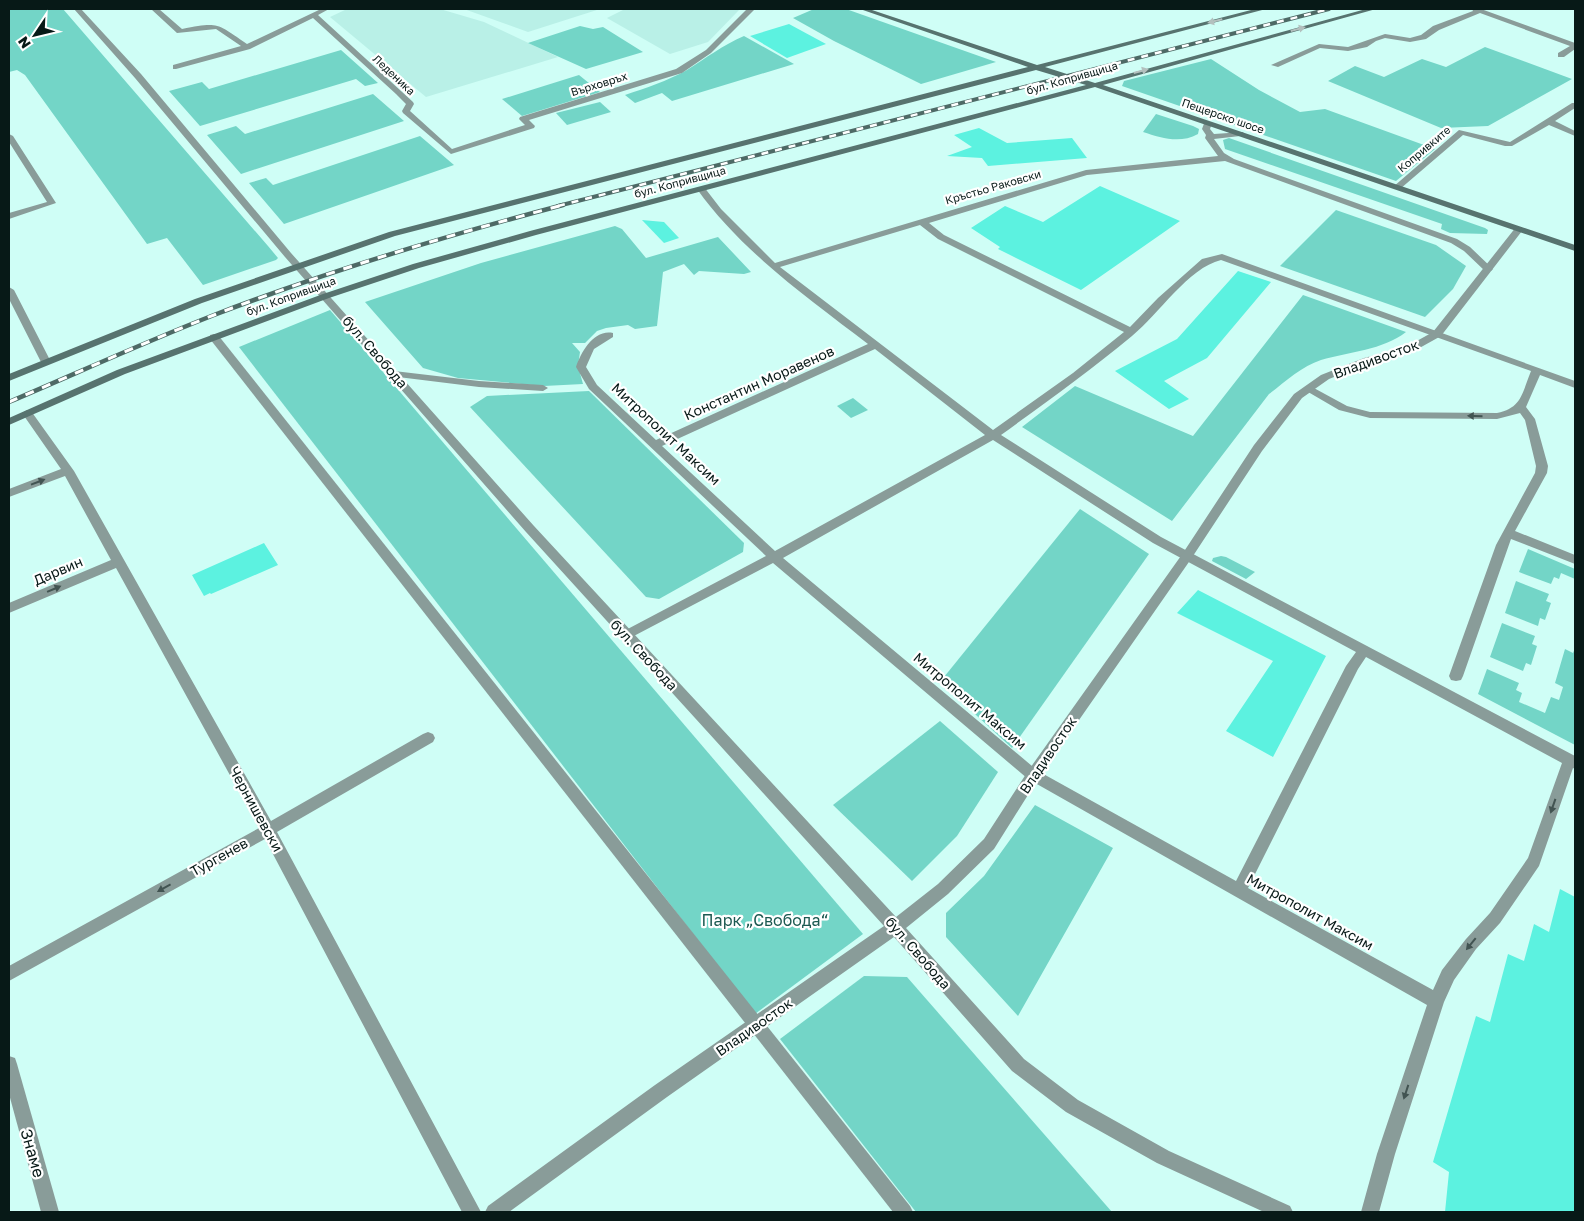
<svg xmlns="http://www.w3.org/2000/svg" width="1584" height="1221" viewBox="0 0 1584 1221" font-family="'Golos Text',sans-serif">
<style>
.built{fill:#b9f0e7}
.green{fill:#73d5c7}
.building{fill:#5cf2e0}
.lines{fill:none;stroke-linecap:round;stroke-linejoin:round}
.minor{fill:#899c99;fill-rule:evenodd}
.tertiary{fill:#899c99;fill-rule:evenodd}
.secondary{fill:#57736f;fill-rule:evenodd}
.rail-far1-casing{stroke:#4e6a66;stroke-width:4}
.rail-casing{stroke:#4e6a66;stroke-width:4.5}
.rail-far1{stroke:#fff;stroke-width:2.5;stroke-dasharray:7;stroke-linecap:butt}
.rail{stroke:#fff;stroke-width:3;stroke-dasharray:9;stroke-linecap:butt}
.oneway{fill:#b3c0be}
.oneway2{fill:#425452}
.labels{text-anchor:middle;stroke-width:4.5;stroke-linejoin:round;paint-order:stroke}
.far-street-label{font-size:11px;fill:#071917;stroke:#fff}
.street-label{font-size:14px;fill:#071917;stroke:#fff}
.near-park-label{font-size:16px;fill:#1c5a52;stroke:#fff}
.near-street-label{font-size:16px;fill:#071917;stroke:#fff}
</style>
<rect width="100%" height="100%" fill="#cffef6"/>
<g class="built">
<path d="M347,9H440L484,22L558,57L426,97L330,17Z"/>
<path d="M464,9H600L528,32Z"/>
<path d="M625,9H735L739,10L708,42L670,54L607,18Z"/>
</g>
<g class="green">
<path d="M9,9H63L268,246L278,258L276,260L203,285L167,238L147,244L25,75L17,70L9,72Z"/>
<path d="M814,9H846L996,62L921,84L834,41L793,18Z"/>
<path d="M580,26L593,29L603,27L643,52L586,69L528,43Z"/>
<path d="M744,36L794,64L672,101L662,93L635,103L625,95C646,88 667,81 687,70C706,58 723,45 744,36Z"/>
<path d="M1485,47L1572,79L1488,126L1441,128L1328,81L1355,66L1384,77L1422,59L1446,67Z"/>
<path d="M341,50L378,83L365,86L356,79L200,126L169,91L202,82L209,89Z"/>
<path d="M1211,59L1259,90L1300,112L1325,109L1435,149L1396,181L1122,86L1124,81Z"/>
<path d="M579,75L600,92L522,116L502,99Z"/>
<path d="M373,94L404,121L241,174L207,135L236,126L245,134Z"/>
<path d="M600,102L611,112L567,125L556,113Z"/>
<path d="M1156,114L1193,126L1199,129L1198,134C1180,144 1161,138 1143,132Z"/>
<path d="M420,136L454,165L284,224L249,183L266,178L273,185Z"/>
<path d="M1229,138L1485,228L1488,230L1487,234L1450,233L1441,229L1442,224L1225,149L1223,140Z"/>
<path d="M1336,210L1436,245L1466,266L1453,289L1425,317L1280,266Z"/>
<path d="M615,226L622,229L646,258L718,237L751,272L744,274L699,271L694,275L684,264L663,272L657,326L635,329L628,325L606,328L597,331L585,343H572L580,352L578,366L583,384L544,386L458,378L423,368L365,302L481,263Z"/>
<path d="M1303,295L1406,332C1383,350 1349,352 1321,360C1302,366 1285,382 1269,394L1172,521L1022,427L1075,386L1193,436Z"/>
<path d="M330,310L863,934L755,1014L239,347Z"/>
<path d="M589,391L744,543L743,552L659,599L646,597L470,407L487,396Z"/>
<path d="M853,398L868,410L851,418L837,406Z"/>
<path d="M1080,509L1149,554L1012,748L940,682Z"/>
<path d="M1528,549L1575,569V579L1561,573L1559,579L1554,577L1551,584L1519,572Z"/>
<path d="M1221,556L1226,557L1255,572L1246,579L1212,561L1213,558Z"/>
<path d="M1516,581L1549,594L1546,601L1551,603L1545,620L1540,618L1538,626L1505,613Z"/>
<path d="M1502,623L1535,636L1532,644L1537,646L1531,665L1526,663L1523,671L1490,657Z"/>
<path d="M1575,648V745L1478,694L1487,669L1519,683L1516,690L1522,693L1519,702L1545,713L1551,697L1559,700L1563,687L1555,683L1565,649L1573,653Z"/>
<path d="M940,721L998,772L957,836L912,881L833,805Z"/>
<path d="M1035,805L1113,848L1018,1016L946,937V913L984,876Z"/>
<path d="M864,976L907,977L1112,1212H916L780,1039Z"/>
</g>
<g class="building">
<path d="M789,24L826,44L787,58L750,36Z"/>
<path d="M979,128L1007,143L1072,138L1087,158L988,166L982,158L947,156L972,147L954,135Z"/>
<path d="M1100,186L1180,221L1081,290L998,249L1000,247L971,228L1005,206L1043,222Z"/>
<path d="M642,220L664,222L679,238L664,243Z"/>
<path d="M1238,271L1271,282L1207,358L1164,381L1189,399L1169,409L1115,371L1177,339Z"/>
<path d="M264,543L278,565L211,594L210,593L204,596L192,575Z"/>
<path d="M1198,590L1326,656L1273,757L1226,731L1273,661L1177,613Z"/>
<path d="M1560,889L1575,897V1212H1445L1449,1172L1433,1162L1476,1016L1490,1022L1508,954L1524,961L1534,924L1549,932Z"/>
</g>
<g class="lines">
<g class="minor">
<path d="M151,9H159L182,29C219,22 216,23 247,44L321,9H329L318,15L413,102L414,104L410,111L452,149L525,125L519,119L520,117L676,69L706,50L747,9H755L711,53L682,73L529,120L535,126L534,128L451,154L403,113L402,111L406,104L396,94L313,18L250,49L176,69H173V65L241,46L216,29L177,33Z"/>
<path d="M1472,9H1481L1575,43V49L1564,57H1558V53L1570,46L1480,13L1439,30L1426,39L1410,42L1385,38L1376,41L1367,47L1348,51L1320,48L1278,67L1271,65L1319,44L1348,47L1385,34L1410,38L1421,35L1433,26L1473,11Z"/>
<path d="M1572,103H1575V108L1555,121L1575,131V136L1549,125L1512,146H1505L1463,135L1400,189L1393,187L1459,130L1510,142Z"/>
<path d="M1205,121L1212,123L1210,129L1214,134L1243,132L1244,134L1240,136L1214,139L1224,153L1234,159L1457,239L1470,247L1493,269L1491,271H1485L1464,251L1451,243L1225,161L1087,175L929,223L944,235L1130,327L1158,298L1202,259L1222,254L1575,381V388L1540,375L1526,407L1535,419L1548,466L1547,473L1515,531L1575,555V564L1511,539L1463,676L1461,680L1456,681L1451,680L1449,676L1496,545L1535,473L1536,466L1525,420L1520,413L1497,419L1370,418L1339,410L1303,389L1308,386L1312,387L1347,406L1370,412L1497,413C1522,408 1522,393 1531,371L1221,260C1188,268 1159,314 1132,336C1090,371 1045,403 1001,435L1161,537L1575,756V769L1573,768L1539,866L1500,923L1476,949L1454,980L1444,1002L1395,1154L1379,1212H1361L1377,1154L1427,1005L1028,779L773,563L630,638H622L620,635L622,632L766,556L589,389L576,367C581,352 594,329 613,333V337L594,349L586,367L597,385L656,440L868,344C807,297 742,252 697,189L698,187H704L721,209L775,263L1086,170L1218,156L1205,138L1206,135L1202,129ZM920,225L938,239L1124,332L1073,373L993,430L780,267ZM875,349L985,435L775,551L662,446ZM993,440L1153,543L1356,652L1346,666L1236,881L1038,771L783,558ZM1366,657L1562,763L1528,858L1490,913L1466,939L1442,970L1433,990L1248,888L1358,669Z"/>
<path d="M9,134L13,136L56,203L9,219V213L47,202L9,142Z"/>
<path d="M9,287L14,290L51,362L50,364H42L41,362L9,299Z"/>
<path d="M214,334L218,335L910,1206L913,1212H893L210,339V335Z"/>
<path d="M394,371L479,381L543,385L548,388L543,391L479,387L390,376L389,374Z"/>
<path d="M27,410L31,411L74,471L271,821L423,734L428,732L433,734L435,738L433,742L277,832L481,1212H462L265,839L9,981V966L259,828L116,568L9,613V603L111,560L65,476L9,497V489L61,469L22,413Z"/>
<path d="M9,1056L15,1058L17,1064L59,1212H41L9,1094Z"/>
</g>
<path class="tertiary" d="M74,9H81L141,74L291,253L534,526L896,917L938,884L984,839L1028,771L1183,553L1254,445L1294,394L1321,375L1364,358L1406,347L1433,332L1516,227H1522V231L1441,336L1414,351L1372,362L1329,379L1302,398L1262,451L1191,559L1038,779L994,849L948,894L906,928L1024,1059L1078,1100L1169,1151L1290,1206L1293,1212H1264L1157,1163L1066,1112L1012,1071L894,937L667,1097L509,1212H485L488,1206L655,1085L884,926L526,532L285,257L135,78Z"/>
<path class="secondary" d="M860,9H869L1037,65L1255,9H1266L1045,67L1095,83L1366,9H1376L1103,85L1575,245V251L1095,87L536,235L419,268L329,298L125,374L9,425V418L117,370L323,294L413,264L530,231L1086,85L1036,70L395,236L202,303L9,381V374L195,299L389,232L1028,67Z"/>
<g class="rail-far1-casing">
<path id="rail-far1" d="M558,206L1329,9"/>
</g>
<g class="rail-casing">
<path id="rail" d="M9,402C77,373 145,342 214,315C328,271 445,236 563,205"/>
</g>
<use href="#rail-far1" class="rail-far1"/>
<use href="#rail" class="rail"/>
</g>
<defs><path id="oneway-solid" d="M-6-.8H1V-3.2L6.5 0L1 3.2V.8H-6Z" transform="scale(1.25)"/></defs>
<g class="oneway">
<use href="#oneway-solid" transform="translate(1215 21) rotate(166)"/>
<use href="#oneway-solid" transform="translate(1298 29) rotate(-15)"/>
<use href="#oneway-solid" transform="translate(1141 71) rotate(-15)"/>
</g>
<g class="oneway2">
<use href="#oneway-solid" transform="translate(1475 416) rotate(-179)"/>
<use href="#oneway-solid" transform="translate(38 482) rotate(-21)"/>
<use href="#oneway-solid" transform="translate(54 589) rotate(-23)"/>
<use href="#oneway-solid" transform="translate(1553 806) rotate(109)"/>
<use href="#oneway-solid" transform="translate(164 888) rotate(151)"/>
<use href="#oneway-solid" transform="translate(1471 944) rotate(129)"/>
<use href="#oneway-solid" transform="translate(1406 1092) rotate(108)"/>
</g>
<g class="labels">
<g class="far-street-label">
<text transform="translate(394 75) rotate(43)" y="4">Леденика</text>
<text transform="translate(1072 78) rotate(-16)" y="4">бул. Копривщица</text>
<text transform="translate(599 84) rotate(-17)" y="4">Върховръх</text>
<text transform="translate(1223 116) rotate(19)" y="4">Пещерско шосе</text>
<text transform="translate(1424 149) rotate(-40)" y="4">Копривките</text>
<text transform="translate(680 182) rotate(-15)" y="4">бул. Копривщица</text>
<text transform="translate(993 187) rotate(-16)" y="4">Кръстьо Раковски</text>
<text transform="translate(291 296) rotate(-20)" y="4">бул. Копривщица</text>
</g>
<g class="street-label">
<text transform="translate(375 352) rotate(49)" y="5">бул. Свобода</text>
<text transform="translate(1376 359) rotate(-20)" y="5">Владивосток</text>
<text transform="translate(759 383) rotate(-24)" y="5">Константин Моравенов</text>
<text transform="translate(666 434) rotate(43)" y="5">Митрополит Максим</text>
<text transform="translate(58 571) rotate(-23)" y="5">Дарвин</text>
<text transform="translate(644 655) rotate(47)" y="5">бул. Свобода</text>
<text transform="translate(970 701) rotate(40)" y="5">Митрополит Максим</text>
<text transform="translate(1048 755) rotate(-56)" y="5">Владивосток</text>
<text transform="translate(256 809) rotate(61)" y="5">Чернишевски</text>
<text transform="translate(219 857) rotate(-29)" y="5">Тургенев</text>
<text transform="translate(1310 912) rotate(29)" y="5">Митрополит Максим</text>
<text transform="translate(918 953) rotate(49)" y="5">бул. Свобода</text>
<text transform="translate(754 1027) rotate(-35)" y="5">Владивосток</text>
</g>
<g class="near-park-label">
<text x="765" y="926">Парк „Свобода“</text>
</g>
<g class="near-street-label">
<text transform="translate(33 1153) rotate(74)" y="6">Знаме</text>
</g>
</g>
<rect width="1584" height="1221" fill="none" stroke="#071917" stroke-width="20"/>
<g transform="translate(35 35) rotate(235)" stroke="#ffffff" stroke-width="4" paint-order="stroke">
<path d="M0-4L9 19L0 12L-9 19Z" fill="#071917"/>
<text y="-8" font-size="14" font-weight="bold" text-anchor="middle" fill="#071917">N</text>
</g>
</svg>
